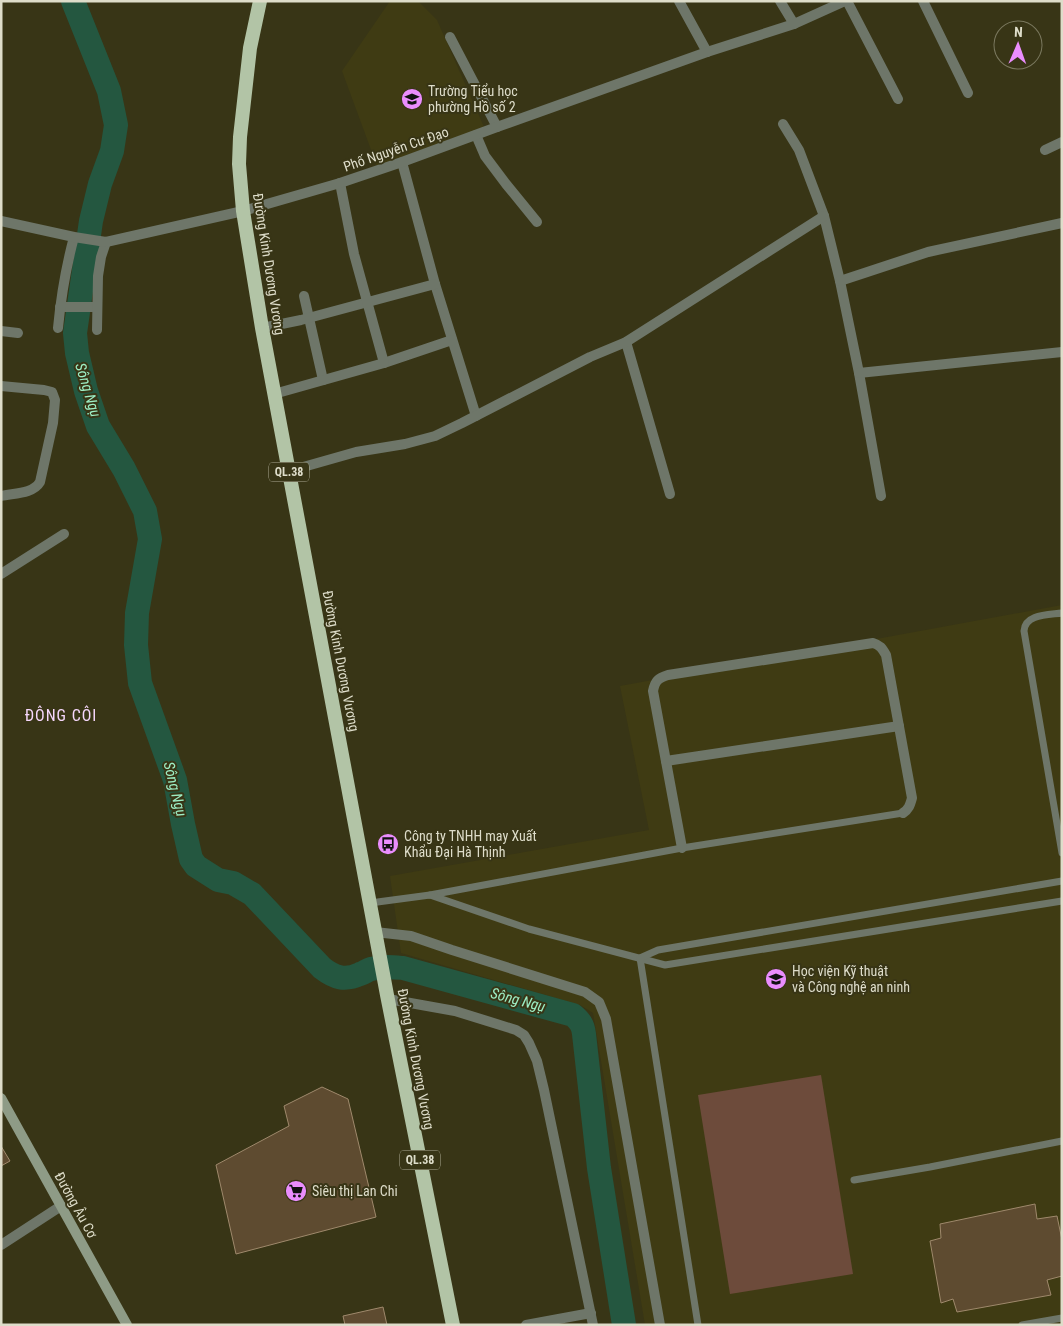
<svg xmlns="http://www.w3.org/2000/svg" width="1063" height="1326" viewBox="0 0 1063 1326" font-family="'Roboto Condensed',sans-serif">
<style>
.built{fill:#3f3b13}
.green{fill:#6d4b3b}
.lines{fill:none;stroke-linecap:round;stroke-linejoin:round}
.stream{stroke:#5c7f69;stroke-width:4}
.river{stroke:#245740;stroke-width:24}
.building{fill:#5e4b30;stroke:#9f896c}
.service{stroke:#6e7669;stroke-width:7}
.minor{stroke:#6e7669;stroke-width:10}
.tertiary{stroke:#6e7669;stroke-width:10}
.secondary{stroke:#8e9b86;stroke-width:10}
.trunk{stroke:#b2c4a6;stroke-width:14}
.labels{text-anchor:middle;stroke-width:4;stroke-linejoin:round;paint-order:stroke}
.shield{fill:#383516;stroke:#acab94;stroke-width:1}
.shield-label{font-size:12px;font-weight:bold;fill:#deddca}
.poi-label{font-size:14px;fill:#deddca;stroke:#383516;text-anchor:start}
.street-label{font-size:14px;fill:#deddca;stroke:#383516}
.water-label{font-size:15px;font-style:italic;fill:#9deec5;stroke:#383516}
.quarter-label{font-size:16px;letter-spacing:1px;fill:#f6d7fc;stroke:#383516}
</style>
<rect width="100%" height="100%" fill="#383516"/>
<g class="built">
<path d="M390,1H418L437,20L484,127L377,166L342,71Z"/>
<path d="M1062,605V1325H645L593,1013L580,1005L401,953L390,876L649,830L620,686Z"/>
</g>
<path class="green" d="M821,1075L853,1274L730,1294L698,1095Z"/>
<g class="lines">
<path class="stream" d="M78,13V1"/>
<path class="river" d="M73,1L109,91L116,125L112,151L100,184L91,221L75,333L77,353L86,391L98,426L124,469L145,511L150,539L137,613L136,645L140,683L175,780L183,824L191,859L196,866L218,880L233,883L252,894L322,968C335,978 345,981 360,974C364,973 367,970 371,969C383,966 392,967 403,968L573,1015C580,1021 583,1025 584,1034L599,1168L624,1325"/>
</g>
<g class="building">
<path d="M322,1087L348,1099L376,1217L236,1254L216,1165L289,1126L284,1106Z"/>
<path d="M1,1146L10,1161L1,1166Z"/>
<path d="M1035,1204L1037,1219L1057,1216L1062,1240V1276L1047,1280L1051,1295L957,1312L953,1299L941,1303L930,1241L941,1238L940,1224Z"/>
<path d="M383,1307L387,1325H345L343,1316Z"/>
</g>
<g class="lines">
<g class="service">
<path d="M1062,613C1049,615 1025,614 1024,631L1062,853"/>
<path d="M430,895L682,848L903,813"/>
<path d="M370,903L430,895L529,929L665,965L1062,901"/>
<path d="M854,1180L930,1167L1062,1141"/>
<path d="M698,1325L640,958L658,950L1062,881"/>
<path d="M1022,1325L1062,1318"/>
</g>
<g class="minor">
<path d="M679,1L707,52"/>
<path d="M780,1L794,24"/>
<path d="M847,1L898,99"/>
<path d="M923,1L968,93"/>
<path d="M450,37L497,127"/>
<path d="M783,124L799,150L824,216L840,281L859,373L881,496"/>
<path d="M476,135L485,156L506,184L537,222"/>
<path d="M1045,150L1062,142"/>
<path d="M402,162L435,284L476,416"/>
<path d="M840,281L928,252L1062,223"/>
<path d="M304,296L323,380"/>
<path d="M60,307H97"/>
<path d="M58,328C61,296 66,267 74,237"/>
<path d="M262,328L301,320L435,284"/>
<path d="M97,330L98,276L101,257L106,242"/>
<path d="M1,331L18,333"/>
<path d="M626,342L670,494"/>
<path d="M384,363L452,340"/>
<path d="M859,373L1062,352"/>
<path d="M1,386L44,390L52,392L55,400L53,423L40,482C33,494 14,493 1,496"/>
<path d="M274,394L384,363L354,254L340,183"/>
<path d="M289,471L356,452L405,444L435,436L462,423L590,357L626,342L824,216"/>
<path d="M1,574L64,534"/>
<path d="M666,761L899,726"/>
<path d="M682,848L653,691C655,681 658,678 668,675L873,643C880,645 882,648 886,655L912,798C910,805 909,809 903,813"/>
<path d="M375,932L411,936L452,950L585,992L599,1002L606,1019L660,1325"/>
<path d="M388,999L455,1011L516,1030L524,1035L529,1043L537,1061L544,1090L593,1325"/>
<path d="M1,1245L61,1206"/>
<path d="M526,1325L591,1313"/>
</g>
<path class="tertiary" d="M1,221L74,237L106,242L243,211L340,183L402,162L497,127L707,52L794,24L845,1"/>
<path class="secondary" d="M1,1098L127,1325"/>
<path class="trunk" d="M260,1L250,48L240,137L239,164L243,211L262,328L387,995L453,1325"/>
</g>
<defs>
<g id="school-disc" transform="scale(1.125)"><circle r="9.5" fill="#ea8dfd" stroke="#383516"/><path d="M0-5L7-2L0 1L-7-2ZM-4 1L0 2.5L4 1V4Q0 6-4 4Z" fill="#111"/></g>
<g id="bus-disc" transform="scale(1.125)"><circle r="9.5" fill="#ea8dfd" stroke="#383516"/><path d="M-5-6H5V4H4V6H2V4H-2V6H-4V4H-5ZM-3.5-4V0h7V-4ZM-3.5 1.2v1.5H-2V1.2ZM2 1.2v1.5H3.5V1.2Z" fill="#111"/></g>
<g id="university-disc" transform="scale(1.125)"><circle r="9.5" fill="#ea8dfd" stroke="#383516"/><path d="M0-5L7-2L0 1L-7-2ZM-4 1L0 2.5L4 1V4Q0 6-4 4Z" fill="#111"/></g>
<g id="supermarket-disc" transform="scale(1.125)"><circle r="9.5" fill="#ea8dfd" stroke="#383516"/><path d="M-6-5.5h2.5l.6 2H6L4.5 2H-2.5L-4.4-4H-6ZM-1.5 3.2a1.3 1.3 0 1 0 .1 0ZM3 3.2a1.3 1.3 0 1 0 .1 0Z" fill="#111"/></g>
</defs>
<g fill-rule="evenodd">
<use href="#school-disc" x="412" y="99"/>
<use href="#bus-disc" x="388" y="844"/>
<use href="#university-disc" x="776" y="979"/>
<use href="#supermarket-disc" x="296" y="1191"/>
</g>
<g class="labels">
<g class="shield">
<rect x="269" y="462.5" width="40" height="19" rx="4"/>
<rect x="400" y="1150.5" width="40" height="19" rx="4"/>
</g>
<g class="shield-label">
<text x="289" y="476">QL.38</text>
<text x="420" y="1164">QL.38</text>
</g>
<g class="poi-label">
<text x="428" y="96">Trường Tiểu học<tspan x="428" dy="16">phường Hồ số 2</tspan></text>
<text x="404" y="841">Công ty TNHH may Xuất<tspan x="404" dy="16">Khẩu Đại Hà Thịnh</tspan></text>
<text x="792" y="976">Học viện Kỹ thuật<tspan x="792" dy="16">và Công nghệ an ninh</tspan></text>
<text x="312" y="1196">Siêu thị Lan Chi</text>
</g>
<g class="street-label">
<text transform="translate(396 149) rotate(-19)" y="5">Phố Nguyễn Cư Đạo</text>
<text transform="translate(269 264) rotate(81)" y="5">Đường Kinh Dương Vương</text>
<text transform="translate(341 661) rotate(79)" y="5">Đường Kinh Dương Vương</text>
<text transform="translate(416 1059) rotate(79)" y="5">Đường Kinh Dương Vương</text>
<text transform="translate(76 1205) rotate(61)" y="5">Đường Âu Cơ</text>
</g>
<g class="water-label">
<text transform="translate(88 390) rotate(73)" y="5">Sông Ngụ</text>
<text transform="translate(175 789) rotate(76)" y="5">Sông Ngụ</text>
<text transform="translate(518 1000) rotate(15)" y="5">Sông Ngụ</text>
</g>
<g class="quarter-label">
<text x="61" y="721">ĐÔNG CÔI</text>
</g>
</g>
<rect width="1063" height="1326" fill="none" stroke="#deddca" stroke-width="5"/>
<g transform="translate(1018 45) rotate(2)"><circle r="24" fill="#383516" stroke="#7a785e"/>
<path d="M0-4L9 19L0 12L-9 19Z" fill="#ea8dfd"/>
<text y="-8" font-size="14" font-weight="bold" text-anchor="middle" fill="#deddca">N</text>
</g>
</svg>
